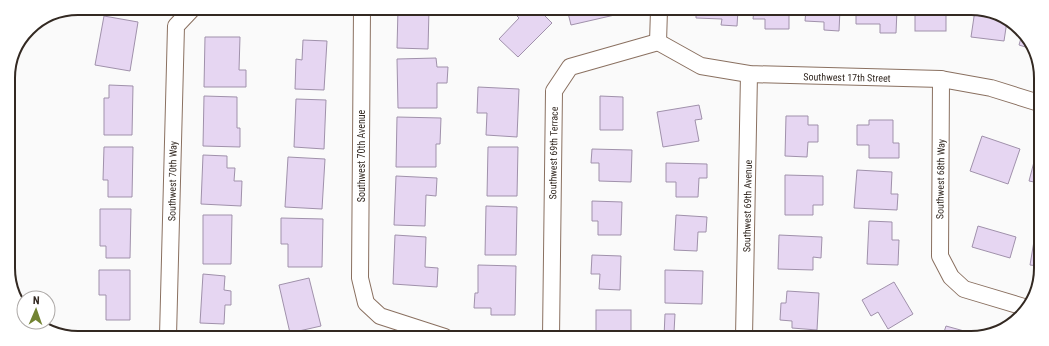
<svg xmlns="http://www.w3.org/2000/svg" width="1049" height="346" viewBox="0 0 1049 346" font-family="'Roboto Condensed',sans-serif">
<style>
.building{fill:#e6d6f2;stroke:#a091ab}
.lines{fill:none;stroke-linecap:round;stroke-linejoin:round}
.street-casing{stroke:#8a7060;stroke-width:18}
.street{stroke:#fff;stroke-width:16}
.labels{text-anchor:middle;stroke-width:3;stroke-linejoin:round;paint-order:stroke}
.street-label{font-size:10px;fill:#332922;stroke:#fff}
.rim{fill:none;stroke:#332922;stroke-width:2}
</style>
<rect width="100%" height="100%" fill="#fafafa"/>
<g class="building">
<path d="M398,9H429L428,49L397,48Z"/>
<path d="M510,9H538L552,23L518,57L499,39L519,18Z"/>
<path d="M567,9H618L619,14L571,25Z"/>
<path d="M696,10H738L737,26L721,25L722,19L696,18Z"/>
<path d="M754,10H789V29H765V19H753Z"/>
<path d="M806,10H840L839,31L824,30V22L805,21Z"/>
<path d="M856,10H897L896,33H880V24H856Z"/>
<rect x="915" y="10" width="31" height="21"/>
<path d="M975,10H989L1007,21L1004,41L971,37Z"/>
<path d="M104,16L138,22L130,71L95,65Z"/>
<path d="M1023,31V32L1032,49L1019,45Z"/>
<path d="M205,37H240L239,70H246V87H204Z"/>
<path d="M303,40L327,41L324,90L295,89L296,59L302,60Z"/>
<path d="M436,58L437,67H448L447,83H437V108H398L397,59Z"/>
<path d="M109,85L133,86L132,135H104V98H109Z"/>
<path d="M478,87L519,89L517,137L486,135L487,113H477Z"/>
<path d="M204,96L237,97V128H240V147L203,146Z"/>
<path d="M600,96L623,97V130H600Z"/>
<path d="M296,99L326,100L324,149L294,147Z"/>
<path d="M699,105L702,119L695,120L699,141L663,147L657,112Z"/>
<path d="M786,116H808V125H818V142H808L807,157L785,156Z"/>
<path d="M397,117L441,118L440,144H436V167H396Z"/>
<path d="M869,120H893V143H899V158H869V145H857V125H869Z"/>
<path d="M982,136L1020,149L1008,184L970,171Z"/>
<path d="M104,147H133L132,197H108V180H103Z"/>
<path d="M488,147H518L517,196H487Z"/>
<path d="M592,149L632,150L631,182L599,181V163H591Z"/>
<path d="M203,155L227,156V168H235L234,181H242L241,206L201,204Z"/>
<path d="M288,157L325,159L322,209L285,207Z"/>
<path d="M1035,158L1039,159V183L1029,181Z"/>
<path d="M666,163L707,164V178H699L698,197H676V182H666Z"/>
<path d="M857,170L892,172L891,194H898L897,210L854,208Z"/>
<path d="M785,175L823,176V205H813V215H785Z"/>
<path d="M396,176L437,178L436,196L426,195L425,226L394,225Z"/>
<path d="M592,201L622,202L621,235H598V221H592Z"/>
<path d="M486,206L517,207L516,255H485Z"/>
<path d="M100,209H131L130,258H106V246H100Z"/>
<path d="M203,215H232L231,264H203Z"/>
<path d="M676,215L707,217L706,232H698L697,251L674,250Z"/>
<path d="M281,218L323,219L322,267H288V244H281Z"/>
<path d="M869,221L892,222V240H899L898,265L867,264Z"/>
<path d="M978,226L1016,237L1010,258L972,247Z"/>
<path d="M395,235L426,237L425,267L438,268L437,287L393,284Z"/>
<path d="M779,235L822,237L821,258L813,257V270L778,269Z"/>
<path d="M1034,241H1039V266L1030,265Z"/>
<path d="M592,255L621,256L620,290L599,289L600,274H591Z"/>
<path d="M478,265L516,266L515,315H491V308H474L475,293H478Z"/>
<path d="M99,270H130V320H106V295H99Z"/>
<path d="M665,270L703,271L702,304L665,303Z"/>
<path d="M203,274L225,276L224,290L231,291V305H225L224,324L200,323Z"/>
<path d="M309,278L321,326L290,333L279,285Z"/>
<path d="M894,282L913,314L888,329L878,312L871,316L862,300Z"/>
<path d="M787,291L819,293L817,330L792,328V321L780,320L781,303H786Z"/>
<rect x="596" y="310" width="35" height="27"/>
<path d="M665,314H675L674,332L702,333L701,337H664Z"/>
<path d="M946,326L975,334L974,338H942Z"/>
<path d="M202,332L235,334V336H202Z"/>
<rect x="99" y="333" width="31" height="3"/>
</g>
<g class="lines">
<g class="street-casing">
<g id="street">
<path d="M362,9L360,278L366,303L380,316L445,337"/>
<path d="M658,42L701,66L749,74L941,79L991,88L1039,103"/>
<path d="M658,42L659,10"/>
<path d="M941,79L940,256L951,277L964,289L1024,307"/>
<path d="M168,336L176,26L193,8"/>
<path d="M551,337L554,91L570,67L658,42"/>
<path d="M744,337L749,74"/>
</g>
</g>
<use href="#street" class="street"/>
</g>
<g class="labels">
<g class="street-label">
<text transform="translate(847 77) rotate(1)" y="4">Southwest 17th Street</text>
<text transform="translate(553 153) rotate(-89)" y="4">Southwest 69th Terrace</text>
<text transform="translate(361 156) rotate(-90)" y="4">Southwest 70th Avenue</text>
<text transform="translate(940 179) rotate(-89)" y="4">Southwest 68th Way</text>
<text transform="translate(172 181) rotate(-89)" y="4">Southwest 70th Way</text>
<text transform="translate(747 206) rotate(-89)" y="4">Southwest 69th Avenue</text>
</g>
</g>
<path d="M0 0H1049V346H0ZM78 15H971A63 63 0 0 1 1034 78V268A63 63 0 0 1 971 331H78A63 63 0 0 1 15 268V78A63 63 0 0 1 78 15Z" fill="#fff" fill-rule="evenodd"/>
<path class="rim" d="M78 15H971A63 63 0 0 1 1034 78V268A63 63 0 0 1 971 331H78A63 63 0 0 1 15 268V78A63 63 0 0 1 78 15Z"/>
<g transform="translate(36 310) rotate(2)"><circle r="19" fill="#ffffff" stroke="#ada9a7"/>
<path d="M0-3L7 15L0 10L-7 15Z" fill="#728332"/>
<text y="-6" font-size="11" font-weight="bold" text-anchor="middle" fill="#332922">N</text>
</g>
</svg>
